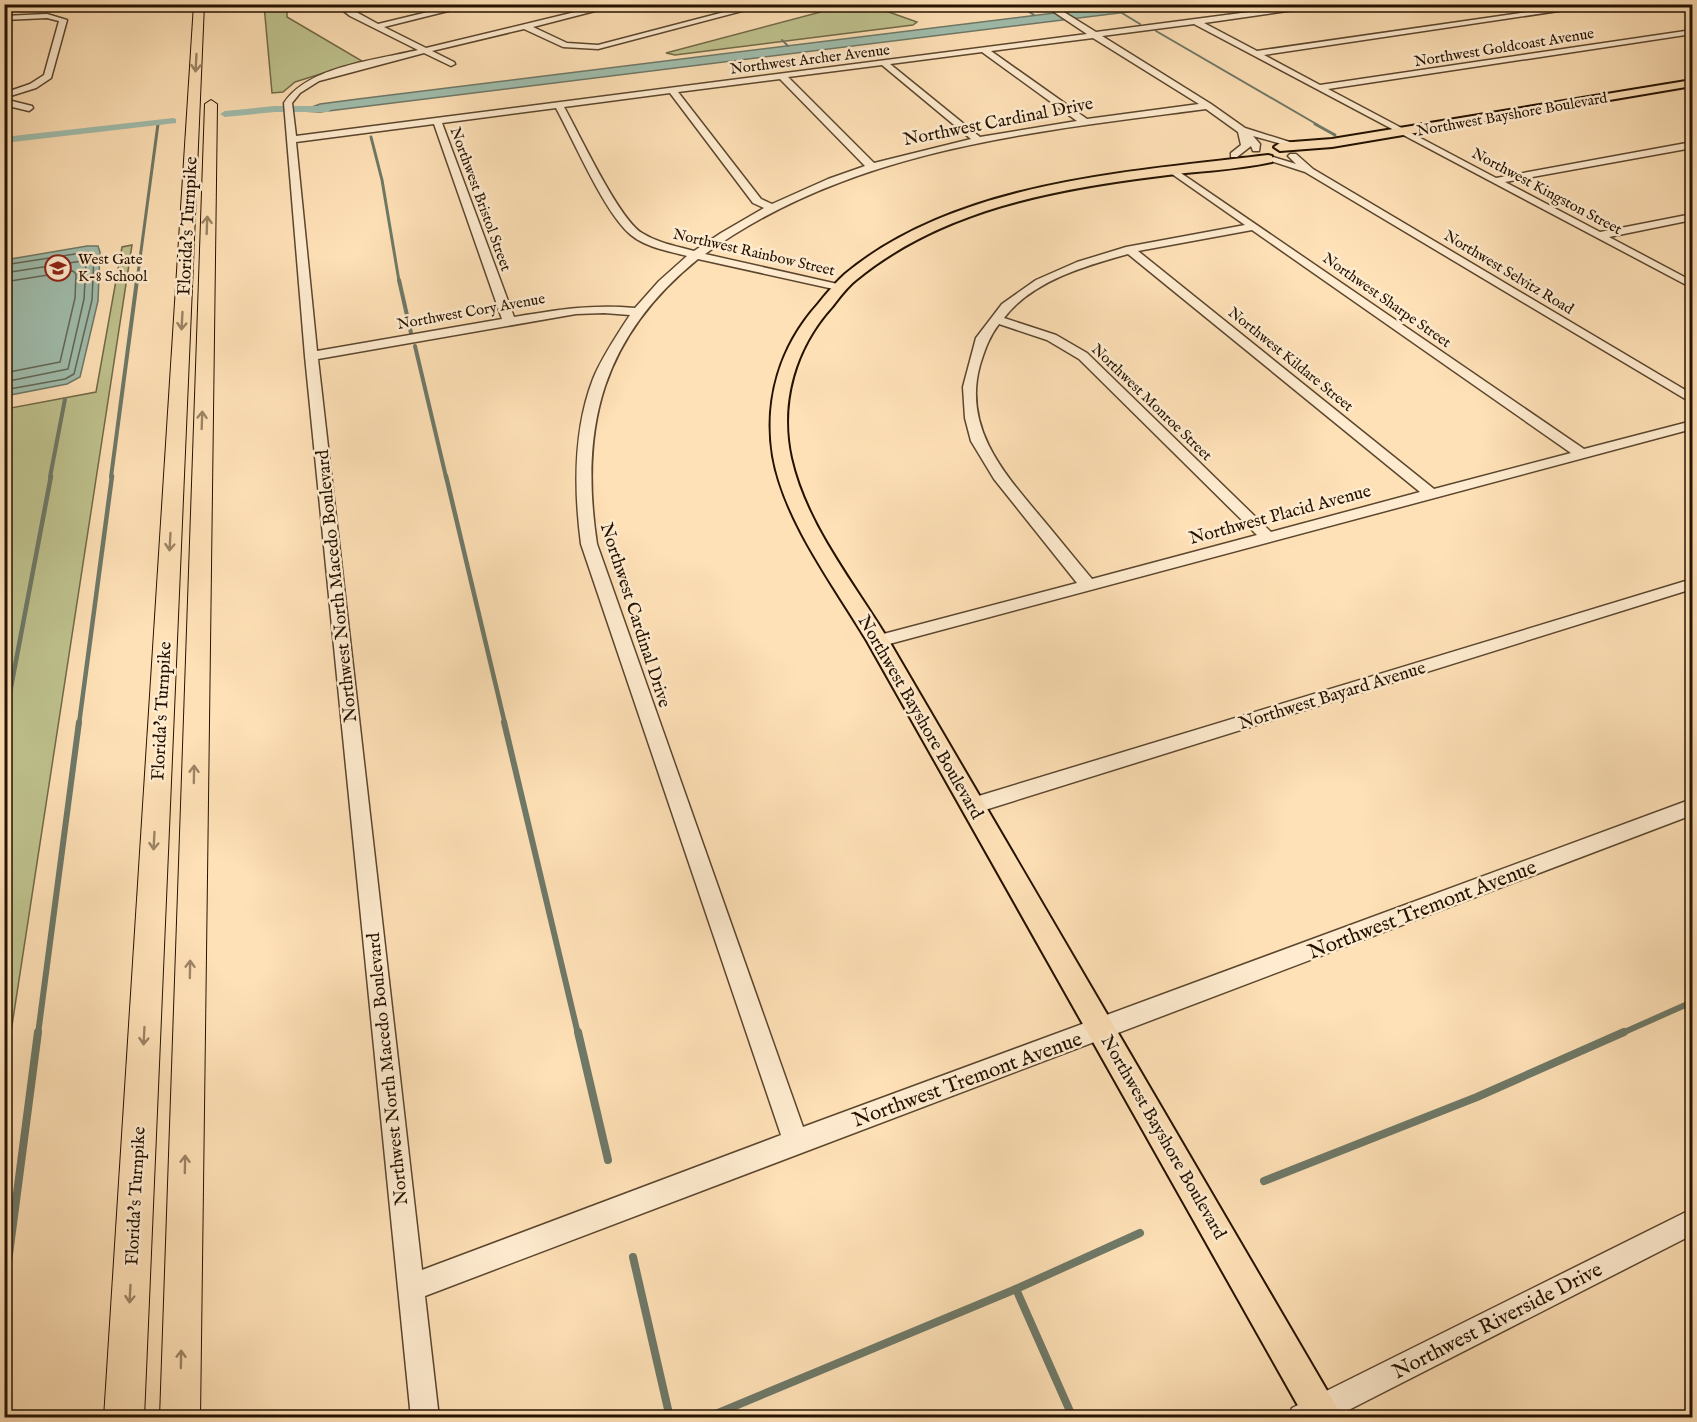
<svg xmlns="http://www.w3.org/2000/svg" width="1697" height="1422" viewBox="0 0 1697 1422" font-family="'IM FELL English',serif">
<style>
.green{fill:#bfc38f;stroke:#726a48;stroke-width:1.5}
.water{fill:#a0beae;stroke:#6e7968;stroke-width:1.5}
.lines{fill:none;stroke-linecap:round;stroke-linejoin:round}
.shore{stroke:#626857;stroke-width:1.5}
.stream-far5{stroke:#6e7968;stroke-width:2}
.stream-far4{stroke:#6e7968;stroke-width:3}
.stream-far3{stroke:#6e7968;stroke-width:4}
.stream-far2{stroke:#6e7968;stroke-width:4.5}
.stream-far1{stroke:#6e7968;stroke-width:6}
.stream{stroke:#6e7968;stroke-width:8}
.canal{fill:#a0beae;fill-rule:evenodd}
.minor-casing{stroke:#5b462e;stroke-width:3}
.major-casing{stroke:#241200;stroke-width:4}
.highway-casing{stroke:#241200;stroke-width:2}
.minor{fill:#ffecd0;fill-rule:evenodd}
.major{fill:#ffe1b7;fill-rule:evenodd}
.highway{fill:#ffe1b7;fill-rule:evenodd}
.oneway{stroke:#9c8465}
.labels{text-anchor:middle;stroke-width:5;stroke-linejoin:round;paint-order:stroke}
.far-street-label{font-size:15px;fill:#241200;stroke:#ffecd0}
.far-poi-label{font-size:15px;fill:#241200;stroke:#ffecd0;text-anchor:start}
.street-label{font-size:18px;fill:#241200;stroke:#ffecd0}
.near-street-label{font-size:21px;fill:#241200;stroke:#ffecd0}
</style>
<rect width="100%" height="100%" fill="#ffe1b7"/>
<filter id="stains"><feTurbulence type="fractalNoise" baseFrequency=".00333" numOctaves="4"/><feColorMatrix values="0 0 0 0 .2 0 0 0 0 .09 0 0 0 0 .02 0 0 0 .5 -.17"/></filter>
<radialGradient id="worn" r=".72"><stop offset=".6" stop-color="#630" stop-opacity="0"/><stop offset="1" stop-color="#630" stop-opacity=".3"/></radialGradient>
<g class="green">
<path d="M264,5H291L287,10V17L362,61L295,82L283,92L272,93Z"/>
<path d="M847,5H887L883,8L886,11L917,22L913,25L675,55L666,53Z"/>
<path d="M132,245L5,1071V409L96,392L122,247Z"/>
</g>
<g class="water">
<path d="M1119,5H1184L320,112L301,111L320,104L358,99Z"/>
<path d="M87,246H98L100,252L98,301L80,377L67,384L5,396V260Z"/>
</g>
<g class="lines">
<g class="shore">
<path d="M4,265L88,252L94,255L92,300L74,374L65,379L4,390"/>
<path d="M4,273L82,261L86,263L84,299L68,369L4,382"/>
<path d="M4,282L73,271L76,274L75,298L60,362L4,373"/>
</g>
<g class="stream-far5">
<path d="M1026,10L1034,15"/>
<path d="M1117,10L1140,24"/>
<path d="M1156,31L1318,125"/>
<path d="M782,40L788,46"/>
</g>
<g class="stream-far4">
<path d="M1315,124L1335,135"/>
<path d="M371,137L382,180L399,281"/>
<path d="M137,281L158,124"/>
</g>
<g class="stream-far3">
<path d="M399,280L411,333"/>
<path d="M415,346L446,477"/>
<path d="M50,477L65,399"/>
<path d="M111,477L137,280"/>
</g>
<g class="stream-far2">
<path d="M446,476L505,724"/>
<path d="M4,724L51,476"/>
<path d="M79,724L112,476"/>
</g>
<g class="stream-far1">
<path d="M504,722L578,1034"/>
<path d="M38,1034L79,722"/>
<path d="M1620,1034L1692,1002"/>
</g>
<g class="stream">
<path d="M578,1032L608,1160"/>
<path d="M1264,1181L1477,1097L1624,1032"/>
<path d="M633,1257L670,1418"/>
<path d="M1016,1289L1073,1418"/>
<path d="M4,1293L38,1032"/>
<path d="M706,1418L1016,1289L1140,1233"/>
</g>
<g class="canal">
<path d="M275,106H328L332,109L328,112H275L225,117L220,114L225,111Z"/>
<path d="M173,118L176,119V123L4,143V137Z"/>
</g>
<g class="minor-casing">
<g id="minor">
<path d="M343,4H350L349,8L378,24L461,4H476L384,27L426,48L608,4H622L533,27L567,43L598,45L755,4H769L598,49L563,47L524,29L432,51L454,62L455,64L451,66L424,53L319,81L300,93L292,103L296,136L1087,34L1042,4H1051L1096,32L1311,4H1335L1204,23L1257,51L1583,4H1605L1264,55L1320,85L1692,30V34L1328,89L1496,178L1692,142V148L1505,182L1600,232L1692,214V220L1609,237L1692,281V288L1194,24L1102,36L1211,104L1245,128L1296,144V148L1253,136L1260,144L1259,151H1253L1251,146L1237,157H1231V153L1241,145L1238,132L1206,109C1033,132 852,148 705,254L842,285V289L838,290L698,259C603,336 579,426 597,544L803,1127L1692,799V815L425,1296L439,1418H411L305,356L284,103C308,66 377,60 418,50L350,16L341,9ZM1093,38L1199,104L1087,119L991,51ZM982,52L1077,121L980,137L890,64ZM882,65L971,139L874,163L788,77ZM780,79L865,166L828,179L772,204L761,199L678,92ZM670,93L753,203L764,208L721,233L694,251C676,246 658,243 642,233C618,218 580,135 564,107ZM556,108C574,141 605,214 631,235C647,248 669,251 687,256L659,281L635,308C591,304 556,310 514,317L442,123ZM434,124L502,319L317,351L296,142ZM604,313L630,315C618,333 601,359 593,379C573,431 574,490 581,544L781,1135L422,1270L318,359L576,314Z"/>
<path d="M940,4H948V5L944,7Z"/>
<path d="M47,14L67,20L51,78L36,88L4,98V93L30,84L44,75L59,21L47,18L4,20V16Z"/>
<path d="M4,99L32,106L33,108L29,111L4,105Z"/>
<path d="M1290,154H1296L1313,169L1692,394V403L1305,172L1268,160L1273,157L1296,164L1288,156Z"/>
<path d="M1175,169L1584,449L1692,421V429L878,647L872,645L870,641L872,637L1077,583L994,479L971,441L965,418L963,387L976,338L1002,304L1036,280L1077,262L1126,247L1245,225L1172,174V170ZM1252,230L1571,453L1434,489L1138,251ZM1128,254L1420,492L1271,532L1087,353L1056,335L1004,318C1032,281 1085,266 1128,254ZM999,324L1047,340L1079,359L1257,535L1092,579C1074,558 1057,536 1039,515C1002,471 963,426 980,365C985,349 989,337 999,324Z"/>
<path d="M1692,579V589L972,814L965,811L962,806L965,801L972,798Z"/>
<path d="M1692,1209V1235L1333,1418H1288L1292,1408Z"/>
</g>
</g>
<g class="major-casing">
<g id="major">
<path d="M1692,80V86L1332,147L1280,151L1274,147L1280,143L1332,139Z"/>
<path d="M1268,155L1272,156V162C1236,170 1197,171 1160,176C1054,189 941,210 856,280C847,287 839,298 832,307C795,348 779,403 791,458C806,525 854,583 889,641L1343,1418H1305L867,641C834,586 784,520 773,456C764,400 780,346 818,304C826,294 835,283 845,274C957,181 1129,172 1268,155Z"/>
</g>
</g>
<g class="highway-casing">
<g id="highway">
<path d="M194,4H204L144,1418H104Z"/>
<path d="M211,100L217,104L200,1418H160L205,104Z"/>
</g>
</g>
<use href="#minor" class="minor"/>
<use href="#major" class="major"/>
<use href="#highway" class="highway"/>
</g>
<defs><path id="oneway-shaft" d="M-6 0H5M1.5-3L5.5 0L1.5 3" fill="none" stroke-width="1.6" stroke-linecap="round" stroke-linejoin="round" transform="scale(1.5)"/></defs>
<g class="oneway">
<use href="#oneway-shaft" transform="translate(196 63) rotate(93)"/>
<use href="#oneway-shaft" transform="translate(207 225) rotate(-88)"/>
<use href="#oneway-shaft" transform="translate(182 321) rotate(93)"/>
<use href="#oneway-shaft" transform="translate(202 420) rotate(-88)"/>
<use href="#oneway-shaft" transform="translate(170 542) rotate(93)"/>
<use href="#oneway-shaft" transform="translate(194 774) rotate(-89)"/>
<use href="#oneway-shaft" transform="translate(154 841) rotate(93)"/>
<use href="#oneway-shaft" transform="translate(190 969) rotate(-89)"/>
<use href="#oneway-shaft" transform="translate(144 1036) rotate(93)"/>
<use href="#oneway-shaft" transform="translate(185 1164) rotate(-89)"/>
<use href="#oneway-shaft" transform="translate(130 1294) rotate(93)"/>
<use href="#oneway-shaft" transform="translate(181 1359) rotate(-89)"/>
</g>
<defs>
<g id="school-ring" transform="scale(1.35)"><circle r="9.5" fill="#ffecd0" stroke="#8f2418" stroke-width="1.5"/><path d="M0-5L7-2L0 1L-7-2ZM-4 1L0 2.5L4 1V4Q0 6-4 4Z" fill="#8f2418"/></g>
</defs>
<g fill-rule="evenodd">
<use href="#school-ring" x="58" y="268"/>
</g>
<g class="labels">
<g class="far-street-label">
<text transform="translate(1504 47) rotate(-9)" y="5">Northwest Goldcoast Avenue</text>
<text transform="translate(810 59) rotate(-7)" y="5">Northwest Archer Avenue</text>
<text transform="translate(1512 114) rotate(-10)" y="5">Northwest Bayshore Boulevard</text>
<text transform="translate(1547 191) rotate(28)" y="5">Northwest Kingston Street</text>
<text transform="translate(481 199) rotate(70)" y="5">Northwest Bristol Street</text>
<text transform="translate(754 252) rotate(13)" y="5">Northwest Rainbow Street</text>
<text transform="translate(1509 272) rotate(31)" y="5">Northwest Selvitz Road</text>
<text transform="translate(1387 300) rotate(35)" y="5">Northwest Sharpe Street</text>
<text transform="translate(471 311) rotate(-10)" y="5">Northwest Cory Avenue</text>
<text transform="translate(1291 359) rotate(39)" y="5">Northwest Kildare Street</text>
<text transform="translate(1152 402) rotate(44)" y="5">Northwest Monroe Street</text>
</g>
<g class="far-poi-label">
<text x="78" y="264">West Gate<tspan x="78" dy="17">K-8 School</tspan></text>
</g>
<g class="street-label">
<text transform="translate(998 121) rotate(-11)" y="6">Northwest Cardinal Drive</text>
<text transform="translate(187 226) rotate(-87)" y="6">Florida's Turnpike</text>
<text transform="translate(1280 514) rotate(-15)" y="6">Northwest Placid Avenue</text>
<text transform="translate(336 586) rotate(-96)" y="6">Northwest North Macedo Boulevard</text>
<text transform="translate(636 615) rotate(72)" y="6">Northwest Cardinal Drive</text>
<text transform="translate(1332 695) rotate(-17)" y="6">Northwest Bayard Avenue</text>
<text transform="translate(161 711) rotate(-87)" y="6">Florida's Turnpike</text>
<text transform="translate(921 717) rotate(60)" y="6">Northwest Bayshore Boulevard</text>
<text transform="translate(387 1069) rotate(-96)" y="6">Northwest North Macedo Boulevard</text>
<text transform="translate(1164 1137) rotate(60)" y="6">Northwest Bayshore Boulevard</text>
<text transform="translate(135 1196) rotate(-87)" y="6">Florida's Turnpike</text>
</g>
<g class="near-street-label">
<text transform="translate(1422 909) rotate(-21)" y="7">Northwest Tremont Avenue</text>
<text transform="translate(967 1079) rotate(-20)" y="7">Northwest Tremont Avenue</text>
<text transform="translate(1497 1320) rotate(-27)" y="7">Northwest Riverside Drive</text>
</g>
</g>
<rect width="1697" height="1422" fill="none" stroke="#ffe1b7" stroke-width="24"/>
<rect x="6" y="6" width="1685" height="1410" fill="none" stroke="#241200" stroke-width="3"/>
<rect x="12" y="12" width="1673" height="1398" fill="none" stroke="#241200" stroke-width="1.5"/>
<rect width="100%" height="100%" filter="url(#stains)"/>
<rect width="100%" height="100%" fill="url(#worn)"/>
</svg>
